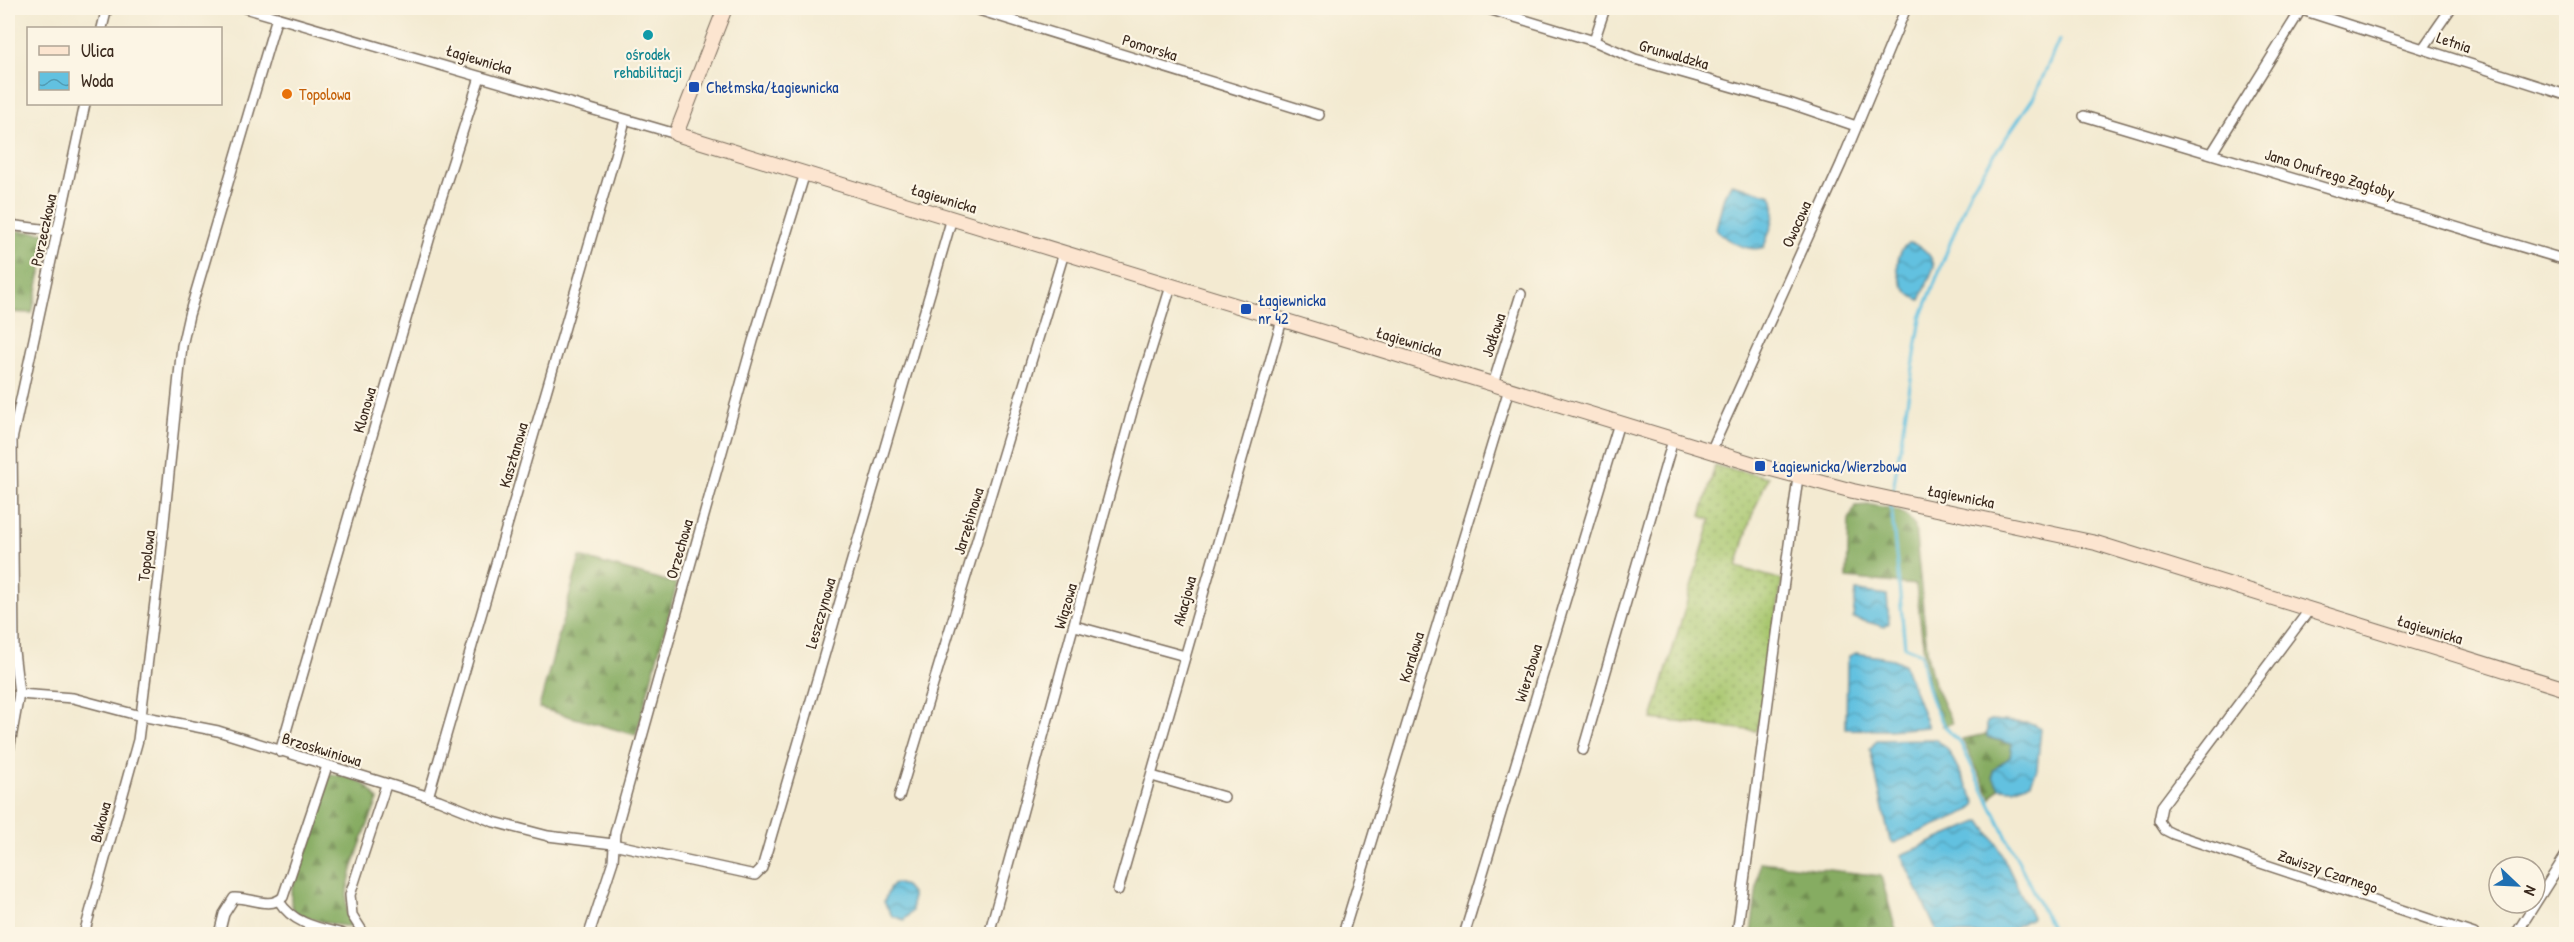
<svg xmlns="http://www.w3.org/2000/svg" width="2574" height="942" viewBox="0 0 2574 942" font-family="'Patrick Hand',sans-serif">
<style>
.grass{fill:url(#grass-dots);stroke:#727846;stroke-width:1.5}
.forest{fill:url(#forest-firs);stroke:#606b40;stroke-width:1.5}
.water{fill:url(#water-waves);stroke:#4e767f;stroke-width:1.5}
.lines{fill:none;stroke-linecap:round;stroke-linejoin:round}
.stream{stroke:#62c1e0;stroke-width:3}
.street-casing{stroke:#7b6d5d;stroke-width:12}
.secondary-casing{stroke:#7b6d5d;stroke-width:16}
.street{stroke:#fff;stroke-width:9}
.secondary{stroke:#fce5d0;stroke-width:14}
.culture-dot{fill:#0f9aa8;stroke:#fcf5e5;stroke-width:2}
.transit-dot{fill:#1a4fb4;stroke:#fcf5e5;stroke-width:2}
.food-dot{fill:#e8710a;stroke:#fcf5e5;stroke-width:2}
.labels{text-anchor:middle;stroke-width:4.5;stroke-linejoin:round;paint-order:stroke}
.street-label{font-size:16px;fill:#3b2a1e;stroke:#fcf5e5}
.culture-label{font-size:16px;fill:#0d838f;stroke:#fcf5e5}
.transit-label{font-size:16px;fill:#164399;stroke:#fcf5e5;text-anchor:start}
.food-label{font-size:16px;fill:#c56008;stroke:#fcf5e5;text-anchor:start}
</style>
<defs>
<pattern id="grass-dots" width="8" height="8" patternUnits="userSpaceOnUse" patternTransform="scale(1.5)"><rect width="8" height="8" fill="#a9c76f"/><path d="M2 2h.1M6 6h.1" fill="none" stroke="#8ba25b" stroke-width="1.8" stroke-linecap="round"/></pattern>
<pattern id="forest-firs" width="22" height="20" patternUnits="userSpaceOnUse" patternTransform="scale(1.5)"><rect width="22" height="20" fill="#86ac62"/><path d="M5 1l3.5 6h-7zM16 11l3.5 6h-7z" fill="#6f8c50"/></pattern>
<pattern id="water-waves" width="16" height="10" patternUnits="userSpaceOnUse" patternTransform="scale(1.5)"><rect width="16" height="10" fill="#62c1e0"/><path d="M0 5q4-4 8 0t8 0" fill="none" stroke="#529db5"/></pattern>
</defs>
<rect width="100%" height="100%" fill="#fcf5e5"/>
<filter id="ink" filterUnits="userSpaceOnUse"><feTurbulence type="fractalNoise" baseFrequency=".0167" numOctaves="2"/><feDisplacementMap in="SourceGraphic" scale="12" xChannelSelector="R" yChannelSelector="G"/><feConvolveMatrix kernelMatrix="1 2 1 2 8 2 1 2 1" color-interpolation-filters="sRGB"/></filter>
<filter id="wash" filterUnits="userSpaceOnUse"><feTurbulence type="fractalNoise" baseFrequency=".008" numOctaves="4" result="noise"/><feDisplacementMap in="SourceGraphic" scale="24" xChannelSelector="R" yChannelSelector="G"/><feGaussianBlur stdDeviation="1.35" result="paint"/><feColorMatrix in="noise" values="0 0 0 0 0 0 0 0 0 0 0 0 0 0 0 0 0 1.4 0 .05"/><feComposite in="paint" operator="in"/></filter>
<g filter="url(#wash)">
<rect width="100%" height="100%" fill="#f3ead1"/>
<path class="grass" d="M1715,466L1768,477L1751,518L1737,567L1782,580L1757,731L1652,719L1711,520L1701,516Z"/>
<g class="forest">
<path d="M8,230L50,233L32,313L8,312Z"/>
<path d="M1870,505C1889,508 1906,509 1915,527L1928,659L1934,684L1952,723L1943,726L1928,685L1916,585L1847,578L1849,520L1855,506Z"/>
<path d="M580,557L677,584L636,735L539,708Z"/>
<path d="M1987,734L1989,738L2012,744L2010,757L1993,770V777L1999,788L1991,798L1962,739Z"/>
<path d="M330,774C351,776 367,781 378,800C366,830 335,896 351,926C340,927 303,918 295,911C290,906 291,899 291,893L326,778Z"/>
<path d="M1760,862L1881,876L1897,934H1751Z"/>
</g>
<g class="water">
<path d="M1731,184L1771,195C1780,212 1769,231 1764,247C1749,253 1726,241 1716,229L1724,196Z"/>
<path d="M1908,243C1919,243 1933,255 1934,267L1920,300C1898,292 1889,259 1908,243Z"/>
<path d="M1856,591L1887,595L1889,623L1885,627L1853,618Z"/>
<path d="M1856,653L1893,659L1904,664L1928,727L1887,730L1846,729L1847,663L1849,656Z"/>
<path d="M1991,720L2034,724L2041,728L2037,769L2031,783L2013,789L1999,788L1993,777V770L2010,757L2012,744L1987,737V722Z"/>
<path d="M1936,739L1948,750L1976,803L1971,810L1894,843L1890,841L1870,749L1877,740Z"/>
<path d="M1981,821L1998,846L2032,917L2004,934H1938L1901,855Z"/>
<path d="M895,883L905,886L912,894V911L904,920L892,916L884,902L889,889Z"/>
</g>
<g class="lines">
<g class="stream">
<path d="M1892,496L1921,318L1971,189L2035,95L2059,40"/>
<path d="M1891,503L1905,647L1921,653C1925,685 1934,722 1960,742L2054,934"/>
</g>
</g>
</g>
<g filter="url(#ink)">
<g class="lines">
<g class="street-casing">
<g id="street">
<path d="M245,8L676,134"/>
<path d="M972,8L1319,115"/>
<path d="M1485,8L1594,41L1635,59L1789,103L1856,126"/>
<path d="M2296,8L2566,95"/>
<path d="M102,28L107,8"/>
<path d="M1594,41L1605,8"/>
<path d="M2424,47L2451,8"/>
<path d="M2084,116L2566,260"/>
<path d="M2212,153L2302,8"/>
<path d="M8,225L58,231"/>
<path d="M1493,384L1521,294"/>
<path d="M1711,451L1841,164L1906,8"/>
<path d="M2310,609L2162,806L2159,821L2165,830L2173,834L2474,934"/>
<path d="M1075,626L1185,656"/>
<path d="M19,694L73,698L141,716L218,731L439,800L494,822L548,836L613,844L755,875L762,868L952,218"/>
<path d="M1583,750L1673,440"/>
<path d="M280,752L440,202L480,77"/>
<path d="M8,756L19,694L14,651L12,440L85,104"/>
<path d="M1152,776L1224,797"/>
<path d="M428,797L625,121"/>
<path d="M899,797L1064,253"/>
<path d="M1118,890L1282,320"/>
<path d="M279,901C293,924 319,928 343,934"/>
<path d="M1465,932L1619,423"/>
<path d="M84,934L138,740L160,561L182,346L189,315L277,17"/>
<path d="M219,934L224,914L234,898C251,897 269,910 283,897L327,766"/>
<path d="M364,934L352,915L350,895L386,785"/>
<path d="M589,934L613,861L615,833L753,341L805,173"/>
<path d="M989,934L1133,408L1171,286"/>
<path d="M1343,934L1509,389"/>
<path d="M1737,934L1798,477"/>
<path d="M2516,934L2566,855"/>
</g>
</g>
<g class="secondary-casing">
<path id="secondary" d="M725,8L676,134L1760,466L1853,491L2096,543L2566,689"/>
</g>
<use href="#street" class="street"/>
<use href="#secondary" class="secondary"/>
</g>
</g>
<circle class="culture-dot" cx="648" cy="35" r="6"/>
<g class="transit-dot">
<rect x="688" y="81" width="12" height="12" rx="3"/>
<rect x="1240" y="303" width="12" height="12" rx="3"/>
<rect x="1754" y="460" width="12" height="12" rx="3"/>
</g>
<circle class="food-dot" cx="287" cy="94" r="6"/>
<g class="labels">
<g class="street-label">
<text transform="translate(2454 42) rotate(19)" y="6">Letnia</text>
<text transform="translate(1150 47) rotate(17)" y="6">Pomorska</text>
<text transform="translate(1674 54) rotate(16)" y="6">Grunwaldzka</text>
<text transform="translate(479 59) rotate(17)" y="6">Łagiewnicka</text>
<text transform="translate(2330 173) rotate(17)" y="6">Jana Onufrego Zagłoby</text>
<text transform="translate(944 198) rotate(17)" y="6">Łagiewnicka</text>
<text transform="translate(1796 224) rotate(-66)" y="6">Owocowa</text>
<text transform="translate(43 230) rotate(-78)" y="6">Porzeczkowa</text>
<text transform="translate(1493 335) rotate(-72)" y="6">Jodłowa</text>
<text transform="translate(1409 341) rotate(17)" y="6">Łagiewnicka</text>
<text transform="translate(364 410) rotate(-74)" y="6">Klonowa</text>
<text transform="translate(513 455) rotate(-74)" y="6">Kasztanowa</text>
<text transform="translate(1961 496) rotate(11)" y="6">Łagiewnicka</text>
<text transform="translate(968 521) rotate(-73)" y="6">Jarzębinowa</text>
<text transform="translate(679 549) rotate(-74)" y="6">Orzechowa</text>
<text transform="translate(146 556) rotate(-83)" y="6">Topolowa</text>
<text transform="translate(1184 601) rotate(-75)" y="6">Akacjowa</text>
<text transform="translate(1065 606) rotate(-74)" y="6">Wiązowa</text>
<text transform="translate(820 613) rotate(-74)" y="6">Leszczynowa</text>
<text transform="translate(2430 629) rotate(17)" y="6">Łagiewnicka</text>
<text transform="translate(1411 657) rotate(-73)" y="6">Koralowa</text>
<text transform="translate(1528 673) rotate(-73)" y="6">Wierzbowa</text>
<text transform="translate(322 749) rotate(17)" y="6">Brzoskwiniowa</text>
<text transform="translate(100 822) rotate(-75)" y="6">Bukowa</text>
<text transform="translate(2328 871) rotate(19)" y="6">Zawiszy Czarnego</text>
</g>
<g class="culture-label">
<text x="648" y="60">ośrodek<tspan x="648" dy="18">rehabilitacji</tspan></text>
</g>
<g class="transit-label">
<text x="706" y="93">Chełmska/Łagiewnicka</text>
<text x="1258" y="306">Łagiewnicka<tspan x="1258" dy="18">nr 42</tspan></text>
<text x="1772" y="472">Łagiewnicka/Wierzbowa</text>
</g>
<g class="food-label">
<text x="299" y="100">Topolowa</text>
</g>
</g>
<rect width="2574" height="942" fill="none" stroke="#fcf5e5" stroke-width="30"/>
<rect x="27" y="27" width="195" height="78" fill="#fcf5e5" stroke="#afa495" stroke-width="1.5"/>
<rect x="39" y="46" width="30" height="9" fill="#fce5d0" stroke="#afa495" stroke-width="1.5"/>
<text x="81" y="57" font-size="18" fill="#3b2a1e">Ulica</text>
<rect x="39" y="72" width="30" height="18" fill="url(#water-waves)" stroke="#afa495" stroke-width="1.5"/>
<text x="81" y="87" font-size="18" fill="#3b2a1e">Woda</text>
<g transform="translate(2517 885) rotate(113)"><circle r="28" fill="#fcf5e5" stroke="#afa495" stroke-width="1.5"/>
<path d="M0-4.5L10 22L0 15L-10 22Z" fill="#1f6fb2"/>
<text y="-9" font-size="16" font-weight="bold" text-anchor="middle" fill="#3b2a1e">N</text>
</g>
</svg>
